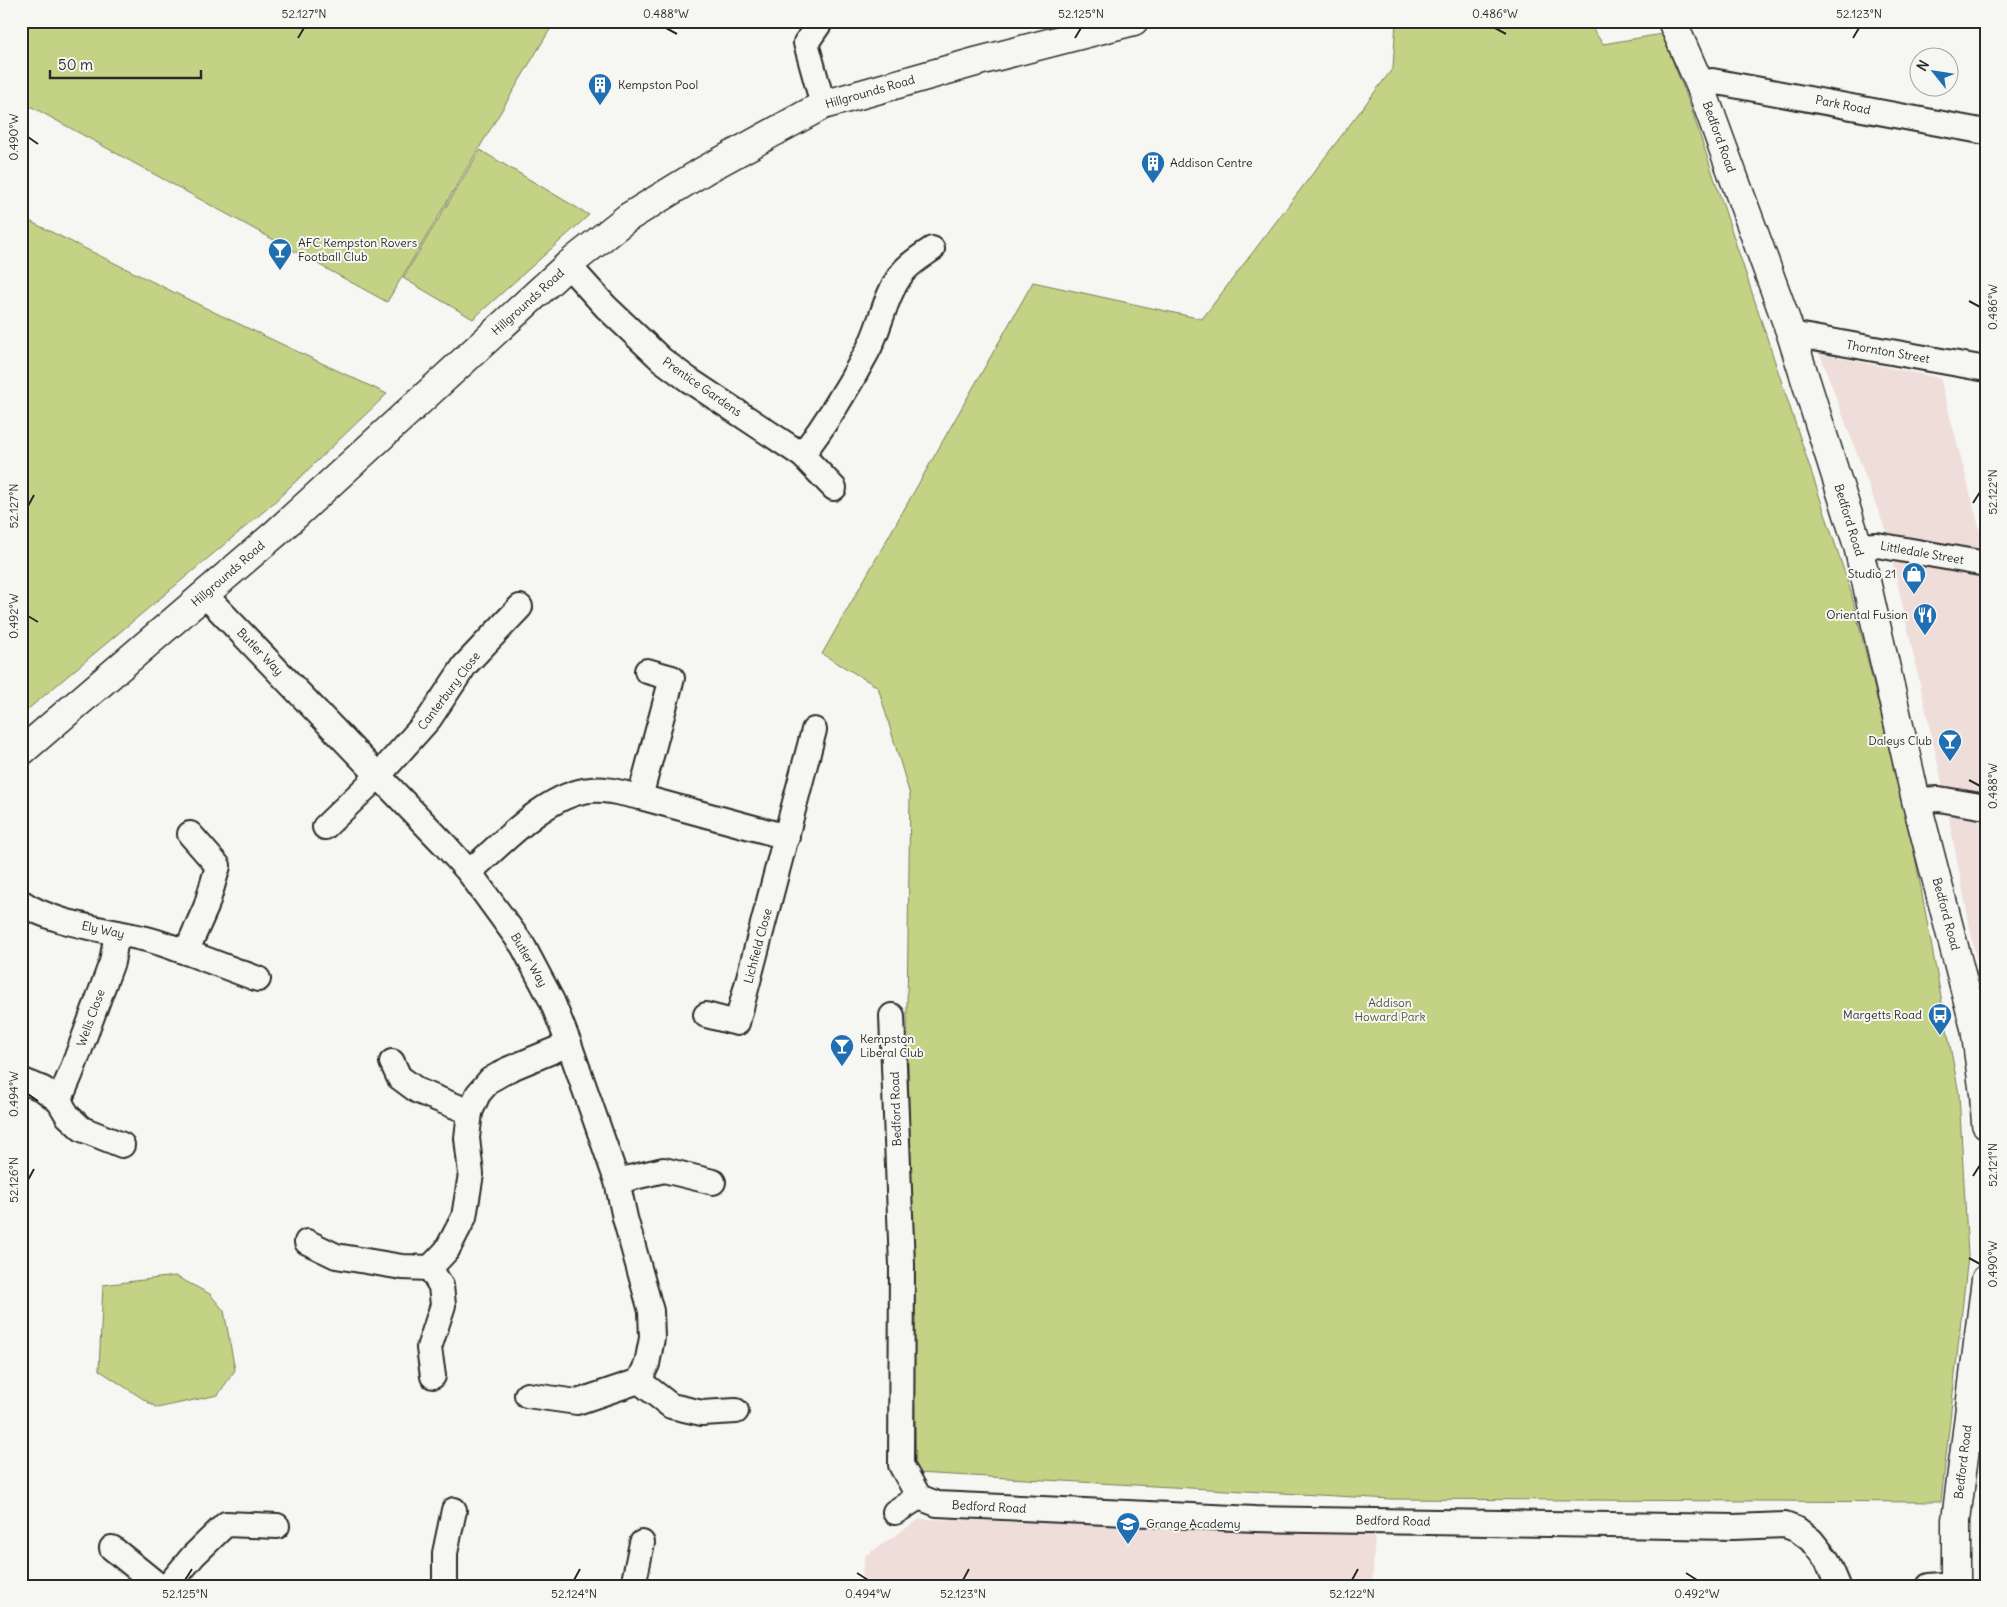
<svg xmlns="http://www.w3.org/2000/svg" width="2007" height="1607" viewBox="0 0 2007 1607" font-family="Delius,sans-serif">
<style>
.built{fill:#eeddd9}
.green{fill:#c4d286;stroke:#787e58}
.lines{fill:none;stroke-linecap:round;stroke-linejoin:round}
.minor-casing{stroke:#2b2b2b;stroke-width:28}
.tertiary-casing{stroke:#2b2b2b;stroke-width:31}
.secondary-casing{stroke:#2b2b2b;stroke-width:31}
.minor{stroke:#f6f6f2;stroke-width:24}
.tertiary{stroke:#f6f6f2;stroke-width:28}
.secondary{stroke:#f6f6f2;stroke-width:28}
.ticks{fill:none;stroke:#2b2b2b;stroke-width:2}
.labels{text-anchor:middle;stroke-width:4;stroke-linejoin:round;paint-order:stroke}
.poi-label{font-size:12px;fill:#2b2b2b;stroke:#f6f6f2;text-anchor:start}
.street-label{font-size:12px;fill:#2b2b2b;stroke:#f6f6f2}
.park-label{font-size:12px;fill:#515542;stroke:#f6f6f2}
.neatline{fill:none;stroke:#2b2b2b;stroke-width:2}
.ticks-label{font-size:12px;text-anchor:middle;fill:#2b2b2b}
</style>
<rect width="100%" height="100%" fill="#f6f6f2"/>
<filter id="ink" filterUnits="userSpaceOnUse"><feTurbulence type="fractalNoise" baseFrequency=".02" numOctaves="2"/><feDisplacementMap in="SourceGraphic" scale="10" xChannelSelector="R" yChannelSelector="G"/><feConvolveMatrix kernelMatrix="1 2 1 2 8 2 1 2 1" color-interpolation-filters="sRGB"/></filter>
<g filter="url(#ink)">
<g class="built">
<path d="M1820,354L1940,378L1986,554V1010L1942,782L1886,532Z"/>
<path d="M1986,1451V1586H1975Z"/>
<path d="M920,1519L1375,1533L1372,1586H860L865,1556Z"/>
</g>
<g class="green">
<path d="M21,21H555L387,302L21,101Z"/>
<path d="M1396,21H1587L1603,44L1662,34L1690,105L1851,592L1914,851L1959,1094L1968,1256L1941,1502L1391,1499L916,1473L907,1011L910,795L878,687L822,654L1033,282L1202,319L1393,68Z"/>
<path d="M480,150L589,215L473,319L403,278Z"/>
<path d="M21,217L218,314L387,394L269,507L21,715Z"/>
<path d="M175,1276L210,1294L224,1311L235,1370L218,1395L157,1408L99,1370L103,1285Z"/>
</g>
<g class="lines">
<g class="minor-casing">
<g id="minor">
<path d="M821,21L806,43L823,105"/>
<path d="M1700,85L1712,81L1986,132"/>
<path d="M568,265L606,307L662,360L689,380L802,455L834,488"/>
<path d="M1791,334L1986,369"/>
<path d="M802,455C827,422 848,388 867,352C881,327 884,296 903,272C910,263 922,256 932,249"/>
<path d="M1858,546L1877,545L1986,564"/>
<path d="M204,594L445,845L469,872L523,946L552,1001L569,1044L617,1181L625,1218L651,1311L652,1338L647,1364L639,1381L577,1402L527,1395"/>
<path d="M640,797L672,678L647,671"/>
<path d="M1916,800L1939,799L1986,807"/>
<path d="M325,827L379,775L429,719L465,665L520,607"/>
<path d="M469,872C502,844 547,793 591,790C607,788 624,794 640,797L787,837"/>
<path d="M21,902C52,924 105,929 142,938C157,941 171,947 186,952L206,907L218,866L190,834"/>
<path d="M186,952L258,979"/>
<path d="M706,1015L737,1023L814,730"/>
<path d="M892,1016L902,1265L901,1465L919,1497"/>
<path d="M392,1062L399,1077L418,1091L470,1112"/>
<path d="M21,1080L43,1089L59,1101L68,1116L82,1129L122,1145"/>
<path d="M59,1101L71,1073L112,962L117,933"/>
<path d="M617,1181L664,1170L713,1182"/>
<path d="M307,1242L336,1256L402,1267L430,1268L447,1250L464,1217L471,1174L467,1138L470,1112L478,1094L490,1080L509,1069L569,1044"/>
<path d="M430,1268L441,1286L443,1305L429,1348L433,1376"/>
<path d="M639,1381L671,1406L702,1413L736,1411"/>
<path d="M895,1512L919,1497L937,1504L1255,1519L1734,1527L1785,1525L1798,1530L1811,1540L1827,1560L1838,1586"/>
<path d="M112,1548L159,1586"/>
<path d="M168,1586L193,1556L226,1524L277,1526"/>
<path d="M445,1586V1553L454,1510"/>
<path d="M633,1586L642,1543"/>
<path d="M1929,1586L1956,1584"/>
</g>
</g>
<g class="tertiary-casing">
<path id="tertiary" d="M21,752L275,534L568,265L627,218L705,170L823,105L979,61L1134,21"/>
</g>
<g class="secondary-casing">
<g id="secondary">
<path d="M1672,21L1700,85L1791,334L1858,546L1916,800L1975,1028L1984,1094L1986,1124"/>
<path d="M1956,1586V1520L1986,1279"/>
</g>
</g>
<use href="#minor" class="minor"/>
<use href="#tertiary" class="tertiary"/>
<use href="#secondary" class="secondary"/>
</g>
</g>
<path class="ticks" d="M666,28L677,34M1495,28L1506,34M298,38L304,28M1075,38L1081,28M1853,38L1859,28M28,137L38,144M1969,301L1980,307M1973,503L1980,492M28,506L34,495M28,616L38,622M1969,780L1980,786M28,1094L38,1101M1973,1176L1980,1165M28,1180L34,1169M1969,1258L1980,1264M857,1573L868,1580M1686,1573L1697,1580M185,1580L192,1569M574,1580L580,1569M963,1580L969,1569M1352,1580L1358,1569"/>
<defs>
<g id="building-pin" transform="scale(1.25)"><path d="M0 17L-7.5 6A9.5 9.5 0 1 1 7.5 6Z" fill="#1f6fb2" stroke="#f6f6f2"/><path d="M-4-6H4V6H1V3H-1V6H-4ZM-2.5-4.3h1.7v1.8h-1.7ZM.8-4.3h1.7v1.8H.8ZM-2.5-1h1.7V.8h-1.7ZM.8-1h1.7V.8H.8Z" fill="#fff"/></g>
<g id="bar-pin" transform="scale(1.25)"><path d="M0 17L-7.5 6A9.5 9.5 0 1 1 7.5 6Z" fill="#1f6fb2" stroke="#f6f6f2"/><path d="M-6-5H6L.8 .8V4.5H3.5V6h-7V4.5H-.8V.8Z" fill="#fff"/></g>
<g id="shop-pin" transform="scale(1.25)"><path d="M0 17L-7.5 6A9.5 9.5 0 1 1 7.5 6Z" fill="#1f6fb2" stroke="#f6f6f2"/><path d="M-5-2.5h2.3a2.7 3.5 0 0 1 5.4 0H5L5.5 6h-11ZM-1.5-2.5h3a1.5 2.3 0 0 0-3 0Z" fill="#fff"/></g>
<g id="restaurant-pin" transform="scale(1.25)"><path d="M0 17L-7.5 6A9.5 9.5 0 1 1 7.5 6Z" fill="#1f6fb2" stroke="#f6f6f2"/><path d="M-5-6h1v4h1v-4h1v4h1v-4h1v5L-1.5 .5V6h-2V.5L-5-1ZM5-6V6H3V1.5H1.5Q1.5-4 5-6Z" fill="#fff"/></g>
<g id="bus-pin" transform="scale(1.25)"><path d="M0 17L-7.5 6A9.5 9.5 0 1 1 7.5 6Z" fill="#1f6fb2" stroke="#f6f6f2"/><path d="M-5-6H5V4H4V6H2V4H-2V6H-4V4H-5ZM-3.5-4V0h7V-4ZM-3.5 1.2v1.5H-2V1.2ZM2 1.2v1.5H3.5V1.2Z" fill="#fff"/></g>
<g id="school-pin" transform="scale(1.25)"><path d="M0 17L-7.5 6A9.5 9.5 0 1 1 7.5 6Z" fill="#1f6fb2" stroke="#f6f6f2"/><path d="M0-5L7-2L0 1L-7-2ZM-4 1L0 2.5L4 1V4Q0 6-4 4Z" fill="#fff"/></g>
</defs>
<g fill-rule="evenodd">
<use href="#building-pin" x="600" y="85"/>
<use href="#building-pin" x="1153" y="163"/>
<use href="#bar-pin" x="280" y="250"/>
<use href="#shop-pin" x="1914" y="574"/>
<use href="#restaurant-pin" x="1925" y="615"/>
<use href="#bar-pin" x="1950" y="741"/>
<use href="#bus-pin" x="1940" y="1015"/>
<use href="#bar-pin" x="842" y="1046"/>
<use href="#school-pin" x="1128" y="1524"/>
</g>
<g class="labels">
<g class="poi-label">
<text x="618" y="89">Kempston Pool</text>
<text x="1170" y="167">Addison Centre</text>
<text x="298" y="247">AFC Kempston Rovers<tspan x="298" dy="14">Football Club</tspan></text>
<text x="1896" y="578" text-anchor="end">Studio 21</text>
<text x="1908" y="619" text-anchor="end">Oriental Fusion</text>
<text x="1932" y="745" text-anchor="end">Daleys Club</text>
<text x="1922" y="1019" text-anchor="end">Margetts Road</text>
<text x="860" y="1043">Kempston<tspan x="860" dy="14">Liberal Club</tspan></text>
<text x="1146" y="1528">Grange Academy</text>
</g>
<g class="street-label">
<text transform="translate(870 92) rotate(-16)" y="4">Hillgrounds Road</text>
<text transform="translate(1843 105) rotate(11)" y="4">Park Road</text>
<text transform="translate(1719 137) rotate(70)" y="4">Bedford Road</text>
<text transform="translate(528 302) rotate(-42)" y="4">Hillgrounds Road</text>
<text transform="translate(1888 352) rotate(10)" y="4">Thornton Street</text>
<text transform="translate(702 387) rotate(35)" y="4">Prentice Gardens</text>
<text transform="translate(1849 520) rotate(73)" y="4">Bedford Road</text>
<text transform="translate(1922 553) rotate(10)" y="4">Littledale Street</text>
<text transform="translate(228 574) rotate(-41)" y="4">Hillgrounds Road</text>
<text transform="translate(260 652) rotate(46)" y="4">Butler Way</text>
<text transform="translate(449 691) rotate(-53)" y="4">Canterbury Close</text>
<text transform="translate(1946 914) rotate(75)" y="4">Bedford Road</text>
<text transform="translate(103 930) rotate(12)" y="4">Ely Way</text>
<text transform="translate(758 946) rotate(-75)" y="4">Lichfield Close</text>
<text transform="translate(529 960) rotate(60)" y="4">Butler Way</text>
<text transform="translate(91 1018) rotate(-70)" y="4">Wells Close</text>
<text transform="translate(896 1109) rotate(-92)" y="4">Bedford Road</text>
<text transform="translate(1963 1462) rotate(-83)" y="4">Bedford Road</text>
<text transform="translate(989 1507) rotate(3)" y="4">Bedford Road</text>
<text transform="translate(1393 1521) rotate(1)" y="4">Bedford Road</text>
</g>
<g class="park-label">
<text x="1390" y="1007">Addison<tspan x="1390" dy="14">Howard Park</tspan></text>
</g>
</g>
<rect width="2007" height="1607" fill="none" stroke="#f6f6f2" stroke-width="55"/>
<g transform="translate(1934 72) rotate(300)"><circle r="24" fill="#f6f6f2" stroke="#a5a5a2"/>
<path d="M0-4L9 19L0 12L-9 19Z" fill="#1f6fb2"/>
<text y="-8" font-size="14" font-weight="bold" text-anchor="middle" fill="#2b2b2b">N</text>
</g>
<path d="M50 70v8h151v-8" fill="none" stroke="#2b2b2b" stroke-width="2.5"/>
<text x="58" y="70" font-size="15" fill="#2b2b2b" stroke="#f6f6f2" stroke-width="4" paint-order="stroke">50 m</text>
<rect x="28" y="28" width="1952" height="1552" class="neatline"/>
<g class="ticks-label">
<text x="304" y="18">52.127°N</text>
<text x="666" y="18">0.488°W</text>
<text x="1081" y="18">52.125°N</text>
<text x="1495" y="18">0.486°W</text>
<text x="1859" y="18">52.123°N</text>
<text transform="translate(14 137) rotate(-90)" y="4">0.490°W</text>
<text transform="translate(1993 307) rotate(-90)" y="4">0.486°W</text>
<text transform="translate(1993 492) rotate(-90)" y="4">52.122°N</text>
<text transform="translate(14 506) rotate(-90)" y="4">52.127°N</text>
<text transform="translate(14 616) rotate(-90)" y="4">0.492°W</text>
<text transform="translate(1993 786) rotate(-90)" y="4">0.488°W</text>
<text transform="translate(14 1094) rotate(-90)" y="4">0.494°W</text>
<text transform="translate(1993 1165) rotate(-90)" y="4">52.121°N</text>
<text transform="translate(14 1180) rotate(-90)" y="4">52.126°N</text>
<text transform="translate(1993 1264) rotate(-90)" y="4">0.490°W</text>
<text x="185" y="1598">52.125°N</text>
<text x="574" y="1598">52.124°N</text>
<text x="868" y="1598">0.494°W</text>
<text x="963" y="1598">52.123°N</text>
<text x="1352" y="1598">52.122°N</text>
<text x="1697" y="1598">0.492°W</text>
</g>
</svg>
